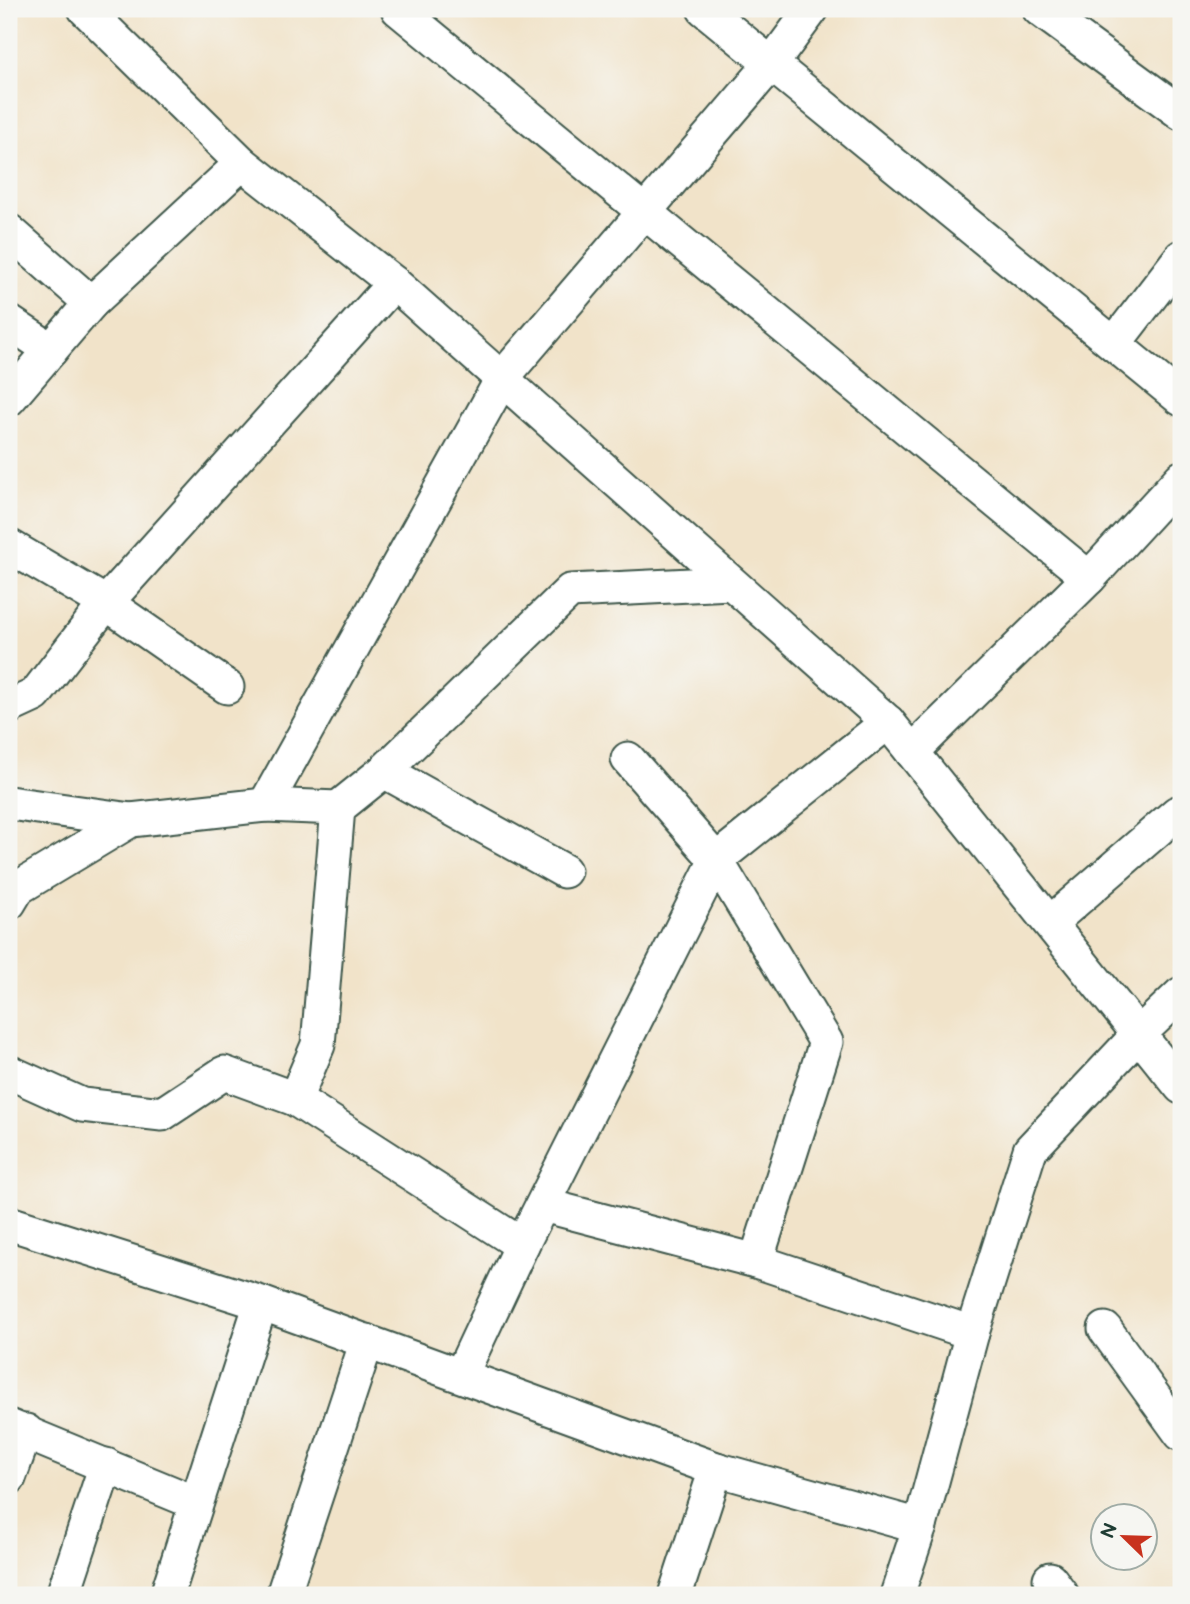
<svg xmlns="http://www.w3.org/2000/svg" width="1190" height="1604" viewBox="0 0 1190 1604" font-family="'Balsamiq Sans',sans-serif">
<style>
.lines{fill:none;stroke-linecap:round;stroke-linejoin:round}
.minor-casing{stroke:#3e564a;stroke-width:37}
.minor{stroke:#fff;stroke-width:33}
</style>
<rect width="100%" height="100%" fill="#f6f6f2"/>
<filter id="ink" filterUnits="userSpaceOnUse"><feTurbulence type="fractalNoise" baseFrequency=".0143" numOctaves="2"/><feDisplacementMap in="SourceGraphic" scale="14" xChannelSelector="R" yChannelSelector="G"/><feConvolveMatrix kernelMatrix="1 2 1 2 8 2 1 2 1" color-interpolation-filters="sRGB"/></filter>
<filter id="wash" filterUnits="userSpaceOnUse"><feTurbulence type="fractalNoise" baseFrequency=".00686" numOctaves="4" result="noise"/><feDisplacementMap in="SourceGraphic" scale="28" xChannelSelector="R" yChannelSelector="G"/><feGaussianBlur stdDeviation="1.57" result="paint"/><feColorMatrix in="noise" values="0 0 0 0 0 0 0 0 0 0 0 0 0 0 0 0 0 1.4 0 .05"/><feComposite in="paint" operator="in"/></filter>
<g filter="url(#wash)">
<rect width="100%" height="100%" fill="#f1e3c9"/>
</g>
<g filter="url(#ink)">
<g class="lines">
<g class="minor-casing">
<g id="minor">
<path d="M85,9L242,163L394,283L888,722L1181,1087"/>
<path d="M398,9L1089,578"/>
<path d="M704,9L1181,399"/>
<path d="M1039,9L1181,113"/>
<path d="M9,231L91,303"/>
<path d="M9,322L51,350"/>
<path d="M1114,344L1181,257"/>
<path d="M9,399L91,303L242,163"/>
<path d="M9,546L106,603L227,687"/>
<path d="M9,707L35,695L106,603L394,283"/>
<path d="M912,752L1089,578L1181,478"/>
<path d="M628,759L716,860L826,1042L756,1261"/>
<path d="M384,771L564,871"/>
<path d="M9,803L131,820"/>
<path d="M265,805L503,377L772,63L812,9"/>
<path d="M9,903L18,888L131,820L265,805L338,808L384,771L570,591L731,583"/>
<path d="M1050,923L1177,813"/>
<path d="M9,1072L82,1105L162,1114L224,1073L295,1099L522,1245"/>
<path d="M295,1099L318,1045L338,808"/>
<path d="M543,1205L756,1261L972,1333"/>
<path d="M9,1223L261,1303L716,1469L675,1595"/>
<path d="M1105,1329L1181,1434"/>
<path d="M461,1375L522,1245L716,860L888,722"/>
<path d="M9,1426L196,1503"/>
<path d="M716,1469L920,1526"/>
<path d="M9,1478L26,1431"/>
<path d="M1050,1579L1062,1595"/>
<path d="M63,1595L106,1465"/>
<path d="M167,1595L261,1303"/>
<path d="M283,1595L367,1341"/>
<path d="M897,1595L920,1526L972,1333L1030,1150L1139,1034L1181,994"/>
</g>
</g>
<use href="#minor" class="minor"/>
</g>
</g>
<rect width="1190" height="1604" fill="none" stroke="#f6f6f2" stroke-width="35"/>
<g transform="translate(1124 1537) rotate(293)"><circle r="33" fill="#f6f6f2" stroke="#a0aca6" stroke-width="2"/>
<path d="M0-5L12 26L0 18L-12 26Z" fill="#c8321e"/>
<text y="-10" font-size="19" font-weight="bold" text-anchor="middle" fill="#1f3d34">N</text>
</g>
</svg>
